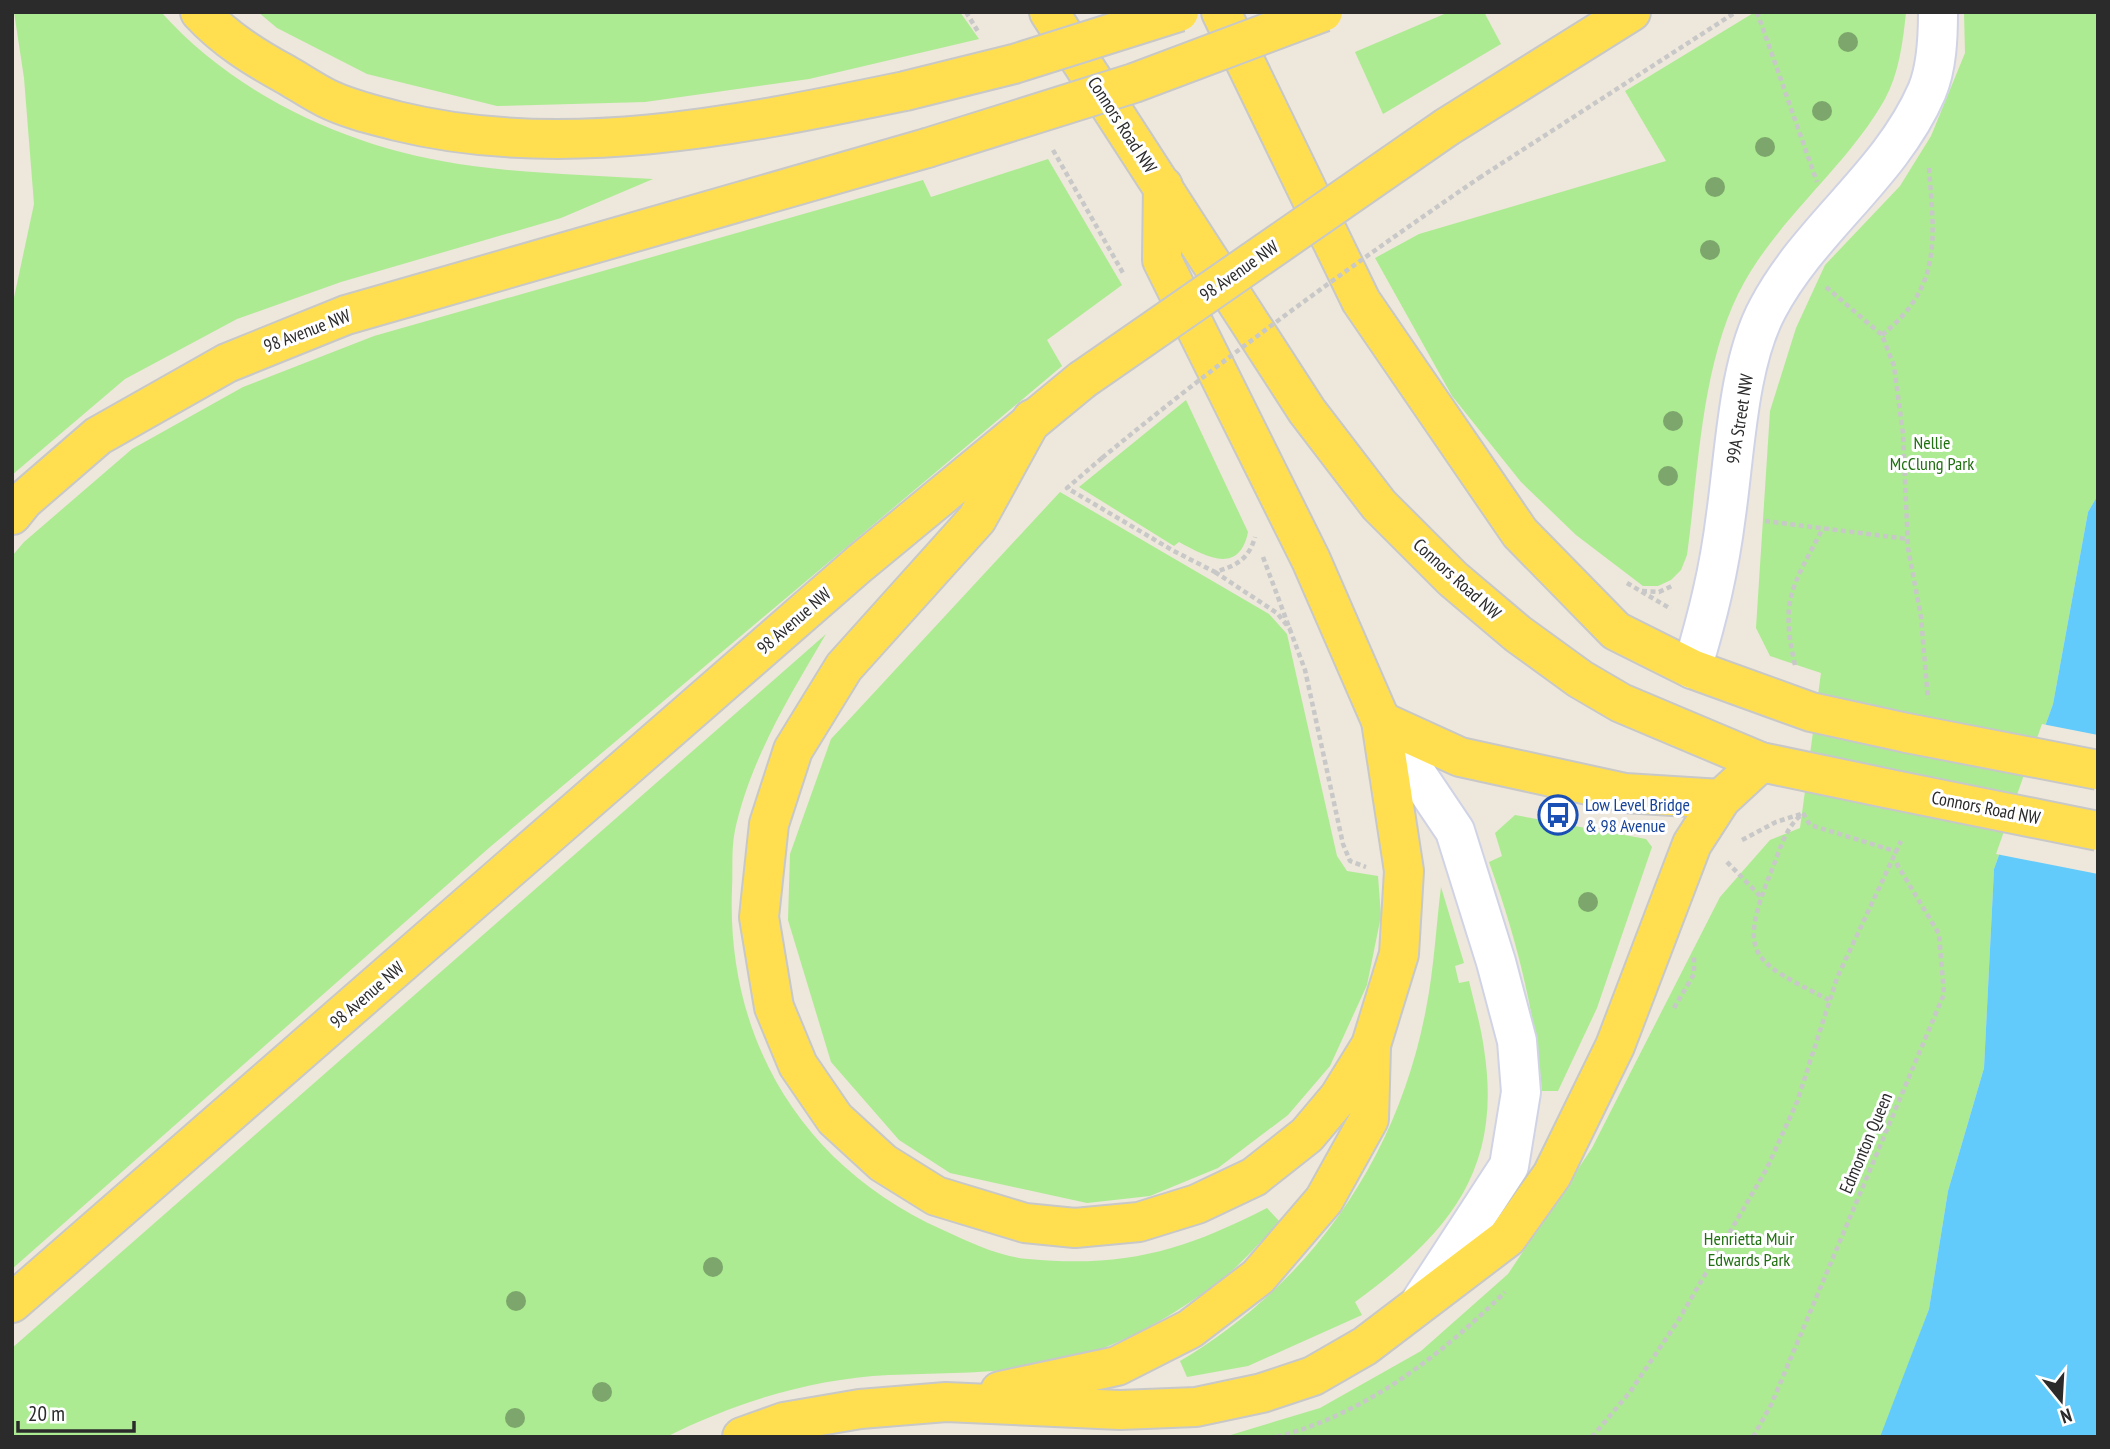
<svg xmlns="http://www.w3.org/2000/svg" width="2110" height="1449" viewBox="0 0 2110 1449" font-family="'PT Sans Narrow',sans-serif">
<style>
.green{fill:#aceb92}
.water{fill:#63cbfb}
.pier{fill:#eee7db}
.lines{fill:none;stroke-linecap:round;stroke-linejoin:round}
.minor-casing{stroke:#d0d3e5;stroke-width:42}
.major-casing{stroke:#c8c8c8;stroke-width:42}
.path{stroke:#c8c8c8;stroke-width:4.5;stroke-dasharray:5 3.5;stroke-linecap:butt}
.minor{stroke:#fff;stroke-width:38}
.major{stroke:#ffdf50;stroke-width:38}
.major-bridge-casing{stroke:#c8c8c8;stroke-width:42;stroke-linecap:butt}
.path-bridge{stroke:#c8c8c8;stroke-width:4.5;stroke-dasharray:5 3.5;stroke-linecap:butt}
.major-bridge{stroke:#ffdf50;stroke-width:38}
.tree{fill:#7da66c}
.labels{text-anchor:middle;stroke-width:6;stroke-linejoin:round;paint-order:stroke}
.street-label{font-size:18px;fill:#2b2b2b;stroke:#fff}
.park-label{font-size:18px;fill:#217012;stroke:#fff}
.transit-label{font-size:18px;fill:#164399;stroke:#fff;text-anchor:start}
</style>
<rect width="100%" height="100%" fill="#eee7db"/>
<g class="green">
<path d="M14,12H161C240,100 357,151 473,166C532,174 593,175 653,179L561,218L341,282L237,319L125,379L12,475V307L34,204L24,78Z"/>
<path d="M258,12H960L979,39L809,79L645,102L497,106L367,74L277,28Z"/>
<path d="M1449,12H1484L1501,44L1383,114L1355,52Z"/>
<path d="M1755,12H1906C1903,42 1899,73 1885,99C1847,166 1783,214 1745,281C1701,358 1699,468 1687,555L1681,570L1671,580L1658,586H1643L1576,535L1521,482L1452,396L1375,258L1419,234L1666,161L1625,91Z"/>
<path d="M1964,12H2098V495L2088,512L2053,704L1994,869L1984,1068L1948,1191L1929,1309L1885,1428L1880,1437H1224L1320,1408L1421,1351L1508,1274L1592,1148L1720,897L1770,840L1800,828L1821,673L1770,656L1756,628L1770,411L1796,328L1825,265L1900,186L1931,136L1965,53Z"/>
<path d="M1048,159L1122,285L1047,340L1062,366L490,847L12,1269V556L24,542L132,449L243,387L374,336L923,180L931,197Z"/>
<path d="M1186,400L1248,532C1239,576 1205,556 1179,542L1174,546L1079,487Z"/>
<path d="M1060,492L1269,614L1287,634L1337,856L1347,871L1378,876L1381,916L1367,985L1330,1066L1288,1115L1218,1168L1150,1196L1087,1203L950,1173L899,1140L831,1062L788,920L790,854L831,739Z"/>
<path d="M826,634C789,697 751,758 735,830C731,849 733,870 732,889C726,1041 804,1168 943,1230C969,1242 1000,1257 1028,1259C1124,1268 1183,1251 1267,1208L1280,1222C1261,1240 1244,1262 1223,1278C1183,1310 1133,1339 1084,1355C1022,1375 954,1372 889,1375C810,1379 737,1402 666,1437H12V1348Z"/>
<path d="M1515,815L1646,839L1652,847L1597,1008L1558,1091H1542C1535,1011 1516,937 1489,862L1502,856L1495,833Z"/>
<path d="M1441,887L1464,963L1455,966L1459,983L1469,981C1474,1003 1481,1026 1484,1049C1503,1171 1448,1234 1355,1302L1362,1315L1248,1366L1187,1377L1180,1361C1310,1284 1398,1158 1426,1009C1434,969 1436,927 1441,887Z"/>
</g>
<path class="water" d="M2098,495V1437H1880L1929,1309L1948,1191L1984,1068L1994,869L2053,704L2088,512Z"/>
<path class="pier" d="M2042,724L2098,735V874L1996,854Z"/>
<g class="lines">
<g class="minor-casing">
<g id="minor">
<path d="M1692,669C1708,615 1719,571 1726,515C1735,452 1738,363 1768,308C1811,227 1890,176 1927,91C1937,67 1938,37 1938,12"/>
<path d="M1381,721L1455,831L1496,962L1517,1041L1521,1092L1509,1166L1421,1301"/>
</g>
</g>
<g class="major-casing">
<g id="major">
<path d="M200,12C225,39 254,57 285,74C299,82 312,91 326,98C348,109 374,115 397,121C564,162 740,125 905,91"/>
<path d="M1049,12L1307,411L1379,505L1453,579L1518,634L1580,679L1621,703L1761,762L1890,789"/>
<path d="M1221,12L1361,301L1520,533L1616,631L1692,669L1811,712L1907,733"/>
<path d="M1447,127L1631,12"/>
<path d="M1032,419L977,519L844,667L793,750L769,824L759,917L774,1007L798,1065L835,1119L883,1163L936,1196L1025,1223L1075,1228L1139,1222L1197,1204L1254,1177L1307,1135L1339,1097L1371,1045L1399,954L1404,871L1381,721L1311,560L1162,260L1163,186"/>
<path d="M12,515L24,500L98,436L227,363L346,315L927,148"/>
<path d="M1381,721L1460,757L1625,793L1721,799"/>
<path d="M12,1303L859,564L1082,380"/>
<path d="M1000,1391L1117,1366L1190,1329L1258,1277L1324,1200L1369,1119L1371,1048"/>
<path d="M742,1437L784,1422L860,1409L946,1402L1120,1410L1196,1407L1262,1393L1313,1376L1365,1346L1507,1238L1552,1175L1615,1046L1692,844L1721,799L1761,762"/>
</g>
</g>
<g class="path">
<path d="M966,12L979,33"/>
<path d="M1757,12L1817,182"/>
<path d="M1053,150L1123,273"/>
<path d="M1479,178L1736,12"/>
<path d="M1826,287L1882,335L1894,366L1903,434L1908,548L1921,617L1928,699"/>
<path d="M1882,335C1943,286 1934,238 1929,168"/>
<path d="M1102,458L1067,488L1172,550L1215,572C1236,566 1249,559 1255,537"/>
<path d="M1765,521L1908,539"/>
<path d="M1263,557L1305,670L1343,844L1350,861L1366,867"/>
<path d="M1215,572L1277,613L1290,629"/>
<path d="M1627,583L1671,609"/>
<path d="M1642,591L1659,592L1674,585"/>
<path d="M1795,665C1780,600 1792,587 1822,530"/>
<path d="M1803,813L1810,825L1898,852"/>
<path d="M1800,816C1784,830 1779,853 1771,872C1736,958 1754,961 1829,1000"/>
<path d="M1742,840L1776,822L1804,813"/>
<path d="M1727,862L1760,896"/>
<path d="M1674,1008L1694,974V956"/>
<path d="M1277,1437C1367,1413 1440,1356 1505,1292"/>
<path d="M1592,1437L1630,1392L1678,1321L1766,1170L1797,1102L1837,978L1901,841"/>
<path d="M1753,1437L1771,1405L1944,994L1939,934L1895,861"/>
</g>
<use href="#minor" class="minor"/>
<use href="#major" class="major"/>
<g class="major-bridge-casing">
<g id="major-bridge">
<path d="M905,91L1014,64L1179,12"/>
<path d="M927,148L1134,83L1323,12"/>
<path d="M1082,380L1447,127"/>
<path d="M1907,733L2098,770"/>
<path d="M1890,789L2098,831"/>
</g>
</g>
<path class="path-bridge" d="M1102,458C1223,358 1349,267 1479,178"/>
<use href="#major-bridge" class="major-bridge"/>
</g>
<g class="tree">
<circle cx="1848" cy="42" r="10"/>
<circle cx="1822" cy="111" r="10"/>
<circle cx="1765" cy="147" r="10"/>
<circle cx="1715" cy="187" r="10"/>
<circle cx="1710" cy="250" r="10"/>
<circle cx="1673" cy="421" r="10"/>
<circle cx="1668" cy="476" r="10"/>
<circle cx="1588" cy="902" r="10"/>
<circle cx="713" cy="1267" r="10"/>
<circle cx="516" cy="1301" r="10"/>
<circle cx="602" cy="1392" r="10"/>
<circle cx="515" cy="1418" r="10"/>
</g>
<defs>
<g id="bus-ring" transform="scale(2.0125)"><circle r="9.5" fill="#fff" stroke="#1a4fb4" stroke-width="1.5"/><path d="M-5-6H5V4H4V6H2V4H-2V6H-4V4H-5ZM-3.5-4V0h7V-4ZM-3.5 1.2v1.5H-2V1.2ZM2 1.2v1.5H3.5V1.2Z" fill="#1a4fb4"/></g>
</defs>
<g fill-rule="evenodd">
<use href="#bus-ring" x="1558" y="815"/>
</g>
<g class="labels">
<g class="street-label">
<text transform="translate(1122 125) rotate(57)" y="6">Connors Road NW</text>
<text transform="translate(1239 271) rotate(-35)" y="6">98 Avenue NW</text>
<text transform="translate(307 331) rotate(-21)" y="6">98 Avenue NW</text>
<text transform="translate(1740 419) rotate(-81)" y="6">99A Street NW</text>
<text transform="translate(1457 579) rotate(42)" y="6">Connors Road NW</text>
<text transform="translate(794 621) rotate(-41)" y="6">98 Avenue NW</text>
<text transform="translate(1986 808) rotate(11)" y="6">Connors Road NW</text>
<text transform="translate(367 995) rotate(-41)" y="6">98 Avenue NW</text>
<text transform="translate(1866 1143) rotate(-67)" y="6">Edmonton Queen</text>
</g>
<g class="park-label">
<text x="1932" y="449">Nellie<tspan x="1932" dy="21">McClung Park</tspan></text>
<text x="1749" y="1245">Henrietta Muir<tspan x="1749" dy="21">Edwards Park</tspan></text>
</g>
<g class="transit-label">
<text x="1585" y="811">Low Level Bridge<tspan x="1585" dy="21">&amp; 98 Avenue</tspan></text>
</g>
</g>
<rect width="2110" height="1449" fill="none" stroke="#2b2b2b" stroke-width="28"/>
<g transform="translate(2061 1400) rotate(162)" stroke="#ffffff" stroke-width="5" paint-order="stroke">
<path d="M0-5L12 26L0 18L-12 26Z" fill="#2b2b2b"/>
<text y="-10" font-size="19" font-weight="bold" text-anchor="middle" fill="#2b2b2b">N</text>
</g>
<path d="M18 1421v10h116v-10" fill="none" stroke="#2b2b2b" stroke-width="3.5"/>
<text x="28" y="1421" font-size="21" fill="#2b2b2b" stroke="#ffffff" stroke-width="5" paint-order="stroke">20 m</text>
</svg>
